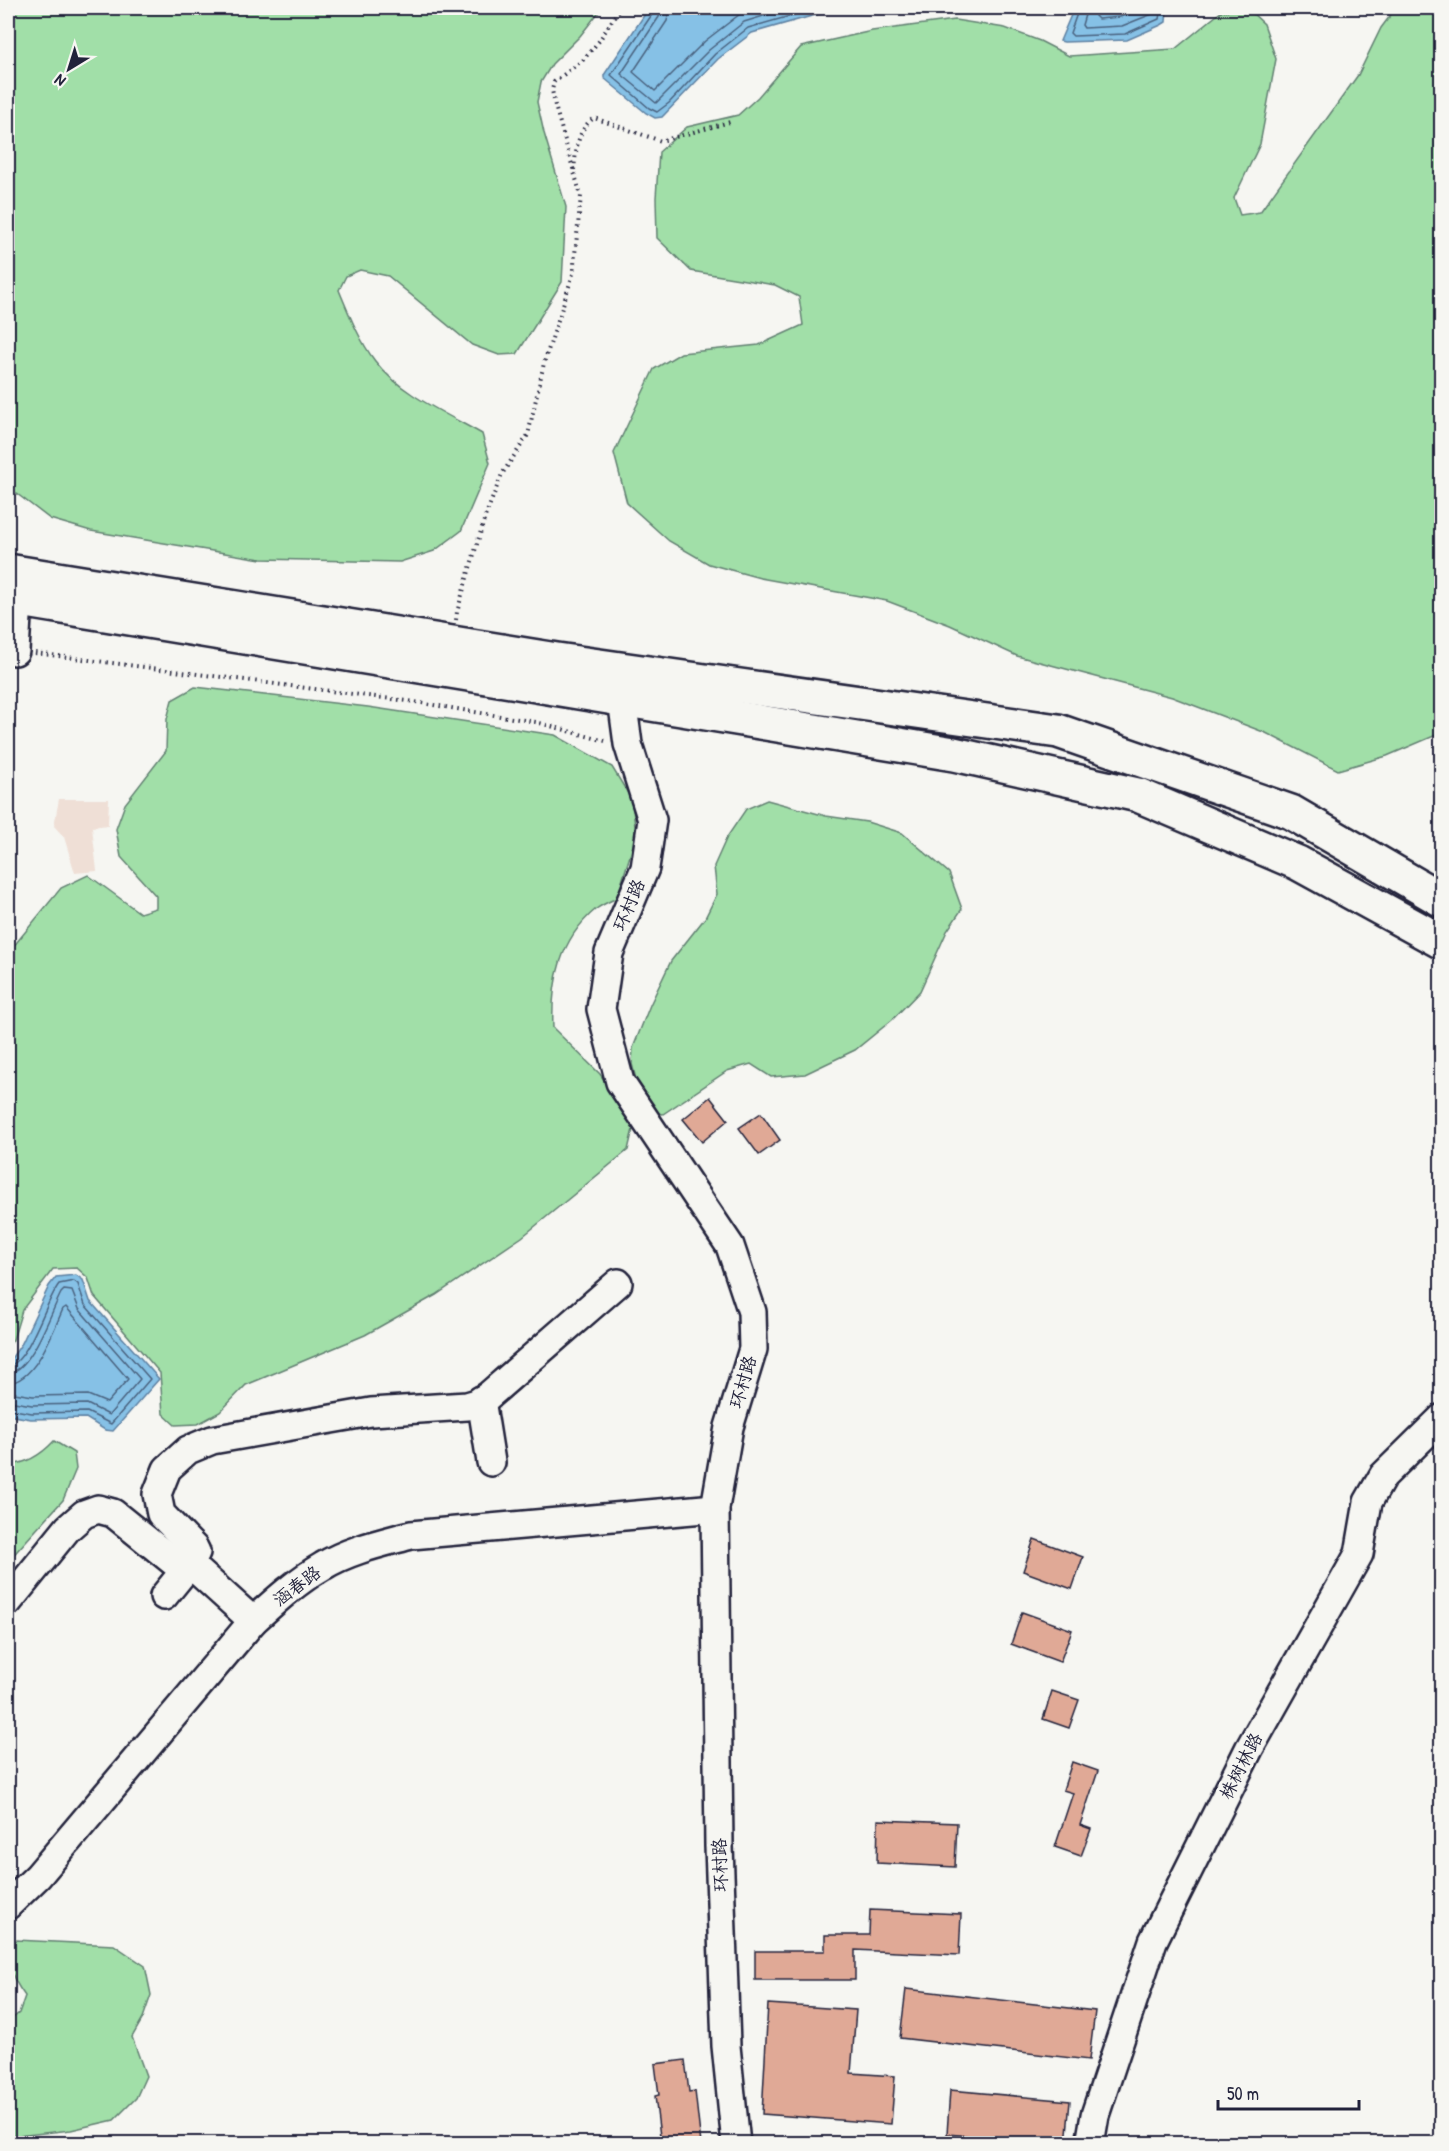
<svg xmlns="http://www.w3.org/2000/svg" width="1449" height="2151" viewBox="0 0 1449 2151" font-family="'Patrick Hand','LXGW WenKai TC',sans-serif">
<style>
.built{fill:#efdfd6}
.green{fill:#a1dfa8;stroke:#628072;stroke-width:1.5}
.water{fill:#86c1e6;stroke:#5e81a2;stroke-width:1.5}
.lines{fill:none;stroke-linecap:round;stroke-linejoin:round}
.shore{stroke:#4a627f;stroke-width:1.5}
.building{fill:#e0a996;stroke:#22223b;stroke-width:1.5}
.minor-casing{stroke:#22223b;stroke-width:32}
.major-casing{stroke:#22223b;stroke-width:38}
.path{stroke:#22223b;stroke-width:4;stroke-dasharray:1.5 4.5;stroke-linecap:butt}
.minor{stroke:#f6f6f2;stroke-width:27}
.major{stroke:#f6f6f2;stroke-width:33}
.labels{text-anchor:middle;stroke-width:6;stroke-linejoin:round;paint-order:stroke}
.street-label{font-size:18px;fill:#22223b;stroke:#f6f6f2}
</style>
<rect width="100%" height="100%" fill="#f6f6f2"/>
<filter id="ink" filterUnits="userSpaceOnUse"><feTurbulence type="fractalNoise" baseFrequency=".0167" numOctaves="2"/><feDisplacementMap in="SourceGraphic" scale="12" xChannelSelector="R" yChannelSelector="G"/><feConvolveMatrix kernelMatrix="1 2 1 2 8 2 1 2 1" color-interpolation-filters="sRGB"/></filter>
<g filter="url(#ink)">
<path class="built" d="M59,799H109L108,825L92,827L97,871L75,873L64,837L54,826Z"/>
<g class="green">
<path d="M8,8H602L580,36L552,64L541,82L537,102L544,133L566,207L562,282L517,354L499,355L472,345L388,276L360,270L346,276L339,290C349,314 359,340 375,361C399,393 447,414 482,434L490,463L461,531L434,551L400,562L261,559L91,531L50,519L8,487Z"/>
<path d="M1396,8H1441V733L1387,756L1338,770L1266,733L1172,697L1017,656L950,625L887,601L760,578L709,564L669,541L627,503L614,453L654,369L681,353L759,345L803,325L799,297L775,285L691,271L657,238L656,198L659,152L687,127L738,115L758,97L801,47L872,31L955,20L1005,28L1040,41L1069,56L1175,49L1222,11H1250L1264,24L1276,59L1260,144L1234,198L1240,215L1260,212L1358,75L1381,28Z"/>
<path d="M195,687L368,707L555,735L612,767L632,800L636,836L617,898C610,901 602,905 596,909C559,940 551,983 553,1028L600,1074L627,1113L633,1129L628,1150L522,1237L436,1295L365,1335L246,1385L220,1412L198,1424L175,1425L163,1414L160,1373L94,1296L88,1278L77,1268L53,1269L22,1310L13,1340L8,1347V953L61,888L88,875L140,913L156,908V896L121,857L116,829L125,804L166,751L167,719L172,700Z"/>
<path d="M767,800L826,816L867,822L902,833L949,873L962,909L947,931L920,991L892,1020L855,1050L805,1074L771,1077L751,1064L727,1071L663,1114L656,1113L637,1083L632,1064L633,1048L650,1005L671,961L705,918L717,894L714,866L727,837L746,809Z"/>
<path d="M54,1441L74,1453L76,1469L63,1500L8,1561V1465C27,1464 41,1455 54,1441Z"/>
<path d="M16,1940L114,1945L145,1966L151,1995L143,2018L132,2037L146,2076L136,2098L114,2120L71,2130L8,2137V2022L19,2013L25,1996C12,1978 2,1960 16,1940Z"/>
</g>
<g class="water">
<path d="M649,8H840L752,33L718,59L662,117L655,118L646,113L604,78V75Z"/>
<path d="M1074,8H1167L1166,22L1161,25L1127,40L1064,42L1060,41Z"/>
<path d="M76,1275L83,1280L90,1301L159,1379L113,1431L105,1430L86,1418L31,1419L8,1415V1363L22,1343L49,1286L56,1277Z"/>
</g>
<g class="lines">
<g class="shore">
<path d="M654,8L653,13L611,75L649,108L657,112L669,103L715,54L748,28L818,8"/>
<path d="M661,8L659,17L621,74L656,103L709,50L744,22L790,8"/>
<path d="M670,8L667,21L633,72L655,91L705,41L740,14L758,8"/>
<path d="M1079,8L1070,33L1073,36L1125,34L1159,19L1161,8"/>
<path d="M1087,8L1082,25L1084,28L1122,26L1152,14L1154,8"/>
<path d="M1096,8L1095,16L1098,19L1120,17L1144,8"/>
<path d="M8,1366C28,1364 46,1300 59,1284L74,1281L78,1284L85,1305L150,1379L111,1424L87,1412L32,1413L8,1409"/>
<path d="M8,1373C31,1372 51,1312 61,1293L64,1290L72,1291L79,1309L140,1379L109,1415L87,1404L32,1405L8,1401"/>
<path d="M8,1383C36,1381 53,1331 63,1309L66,1307L128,1379L107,1403L88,1395L33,1396L8,1392"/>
</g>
</g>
<g class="building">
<path d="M710,1097L728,1120L702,1142L683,1119Z"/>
<path d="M761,1113L780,1140L759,1155L739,1128Z"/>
<path d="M1034,1539L1083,1557L1072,1589L1023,1571Z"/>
<path d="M1022,1612L1072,1630L1060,1662L1011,1644Z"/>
<path d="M1052,1691L1079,1700L1069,1728L1043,1719Z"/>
<path d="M1072,1762L1098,1771L1080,1825L1091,1829L1081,1856L1055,1847L1073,1793L1063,1790Z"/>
<path d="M878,1820L957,1823L955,1867L877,1863Z"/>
<path d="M870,1910L961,1914L959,1955L855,1950V1980H755V1951H825V1935H869Z"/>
<path d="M906,1989L1095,2011L1089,2060L900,2038Z"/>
<path d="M768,2004L856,2010L851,2073L895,2076L891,2124L762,2114Z"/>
<path d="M685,2060L689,2092L695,2091L701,2144H661L655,2096L659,2095L655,2064Z"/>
<path d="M950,2090L1070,2101L1066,2144L947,2134Z"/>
</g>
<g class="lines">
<g class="minor-casing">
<g id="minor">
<path d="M15,651L18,600"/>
<path d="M628,681L624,714L628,744L652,820L645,868L609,953L601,1009L620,1082L730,1246L752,1312L753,1349L729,1427L715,1508L719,1846L726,2046L736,2144"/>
<path d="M481,1400L491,1462"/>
<path d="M190,1564L253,1621"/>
<path d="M164,1596L190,1564L196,1552L194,1548L161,1514L157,1494L167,1469L188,1450L212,1440L371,1412L467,1406L477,1403L488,1396L618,1283"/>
<path d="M8,1602L68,1528L84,1514L98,1509L113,1513L185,1571"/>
<path d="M8,1905L38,1876L253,1621C275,1601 297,1581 323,1566C349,1550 382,1543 411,1535L715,1508"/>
<path d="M1090,2144L1095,2115L1153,1941L1249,1749L1359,1554L1368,1502L1383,1476L1442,1418"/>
</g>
</g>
<g class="major-casing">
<g id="major">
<path d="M8,571L557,660L1058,731L1291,812L1442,900"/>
<path d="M8,598L954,754L1138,795L1298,863L1442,942"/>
</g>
</g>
<g class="path">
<path d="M574,170C576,151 577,129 594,118L661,141L730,122"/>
<path d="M456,620L457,612L485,517L502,474L528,435L544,363L573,274L581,196L555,106L552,90L554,82L583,60L599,41L620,8"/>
<path d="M35,653L415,702L536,722L605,741"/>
</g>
<use href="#minor" class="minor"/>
<use href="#major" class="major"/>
</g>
</g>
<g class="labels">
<g class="street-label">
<text transform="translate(629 905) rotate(-67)" y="6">环村路</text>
<text transform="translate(743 1382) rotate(-74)" y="6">环村路</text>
<text transform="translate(297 1586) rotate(-37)" y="6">涵春路</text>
<text transform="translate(1241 1766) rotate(-63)" y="6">株树林路</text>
<text transform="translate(720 1865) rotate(-92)" y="6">环村路</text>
</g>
</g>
<rect width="1449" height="2151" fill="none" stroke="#f6f6f2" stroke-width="30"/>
<rect x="15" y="15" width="1419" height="2121" fill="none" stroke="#22223b" stroke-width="2" filter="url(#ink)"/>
<g transform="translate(69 69) rotate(218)" stroke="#f6f6f2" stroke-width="4.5" paint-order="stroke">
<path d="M0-4.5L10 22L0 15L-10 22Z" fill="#22223b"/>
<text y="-9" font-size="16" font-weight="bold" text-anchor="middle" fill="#22223b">N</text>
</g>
<path d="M1218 2100v9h141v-9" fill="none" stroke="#22223b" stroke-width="3"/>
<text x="1227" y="2100" font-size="18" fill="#22223b" stroke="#f6f6f2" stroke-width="4.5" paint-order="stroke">50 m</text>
</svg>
